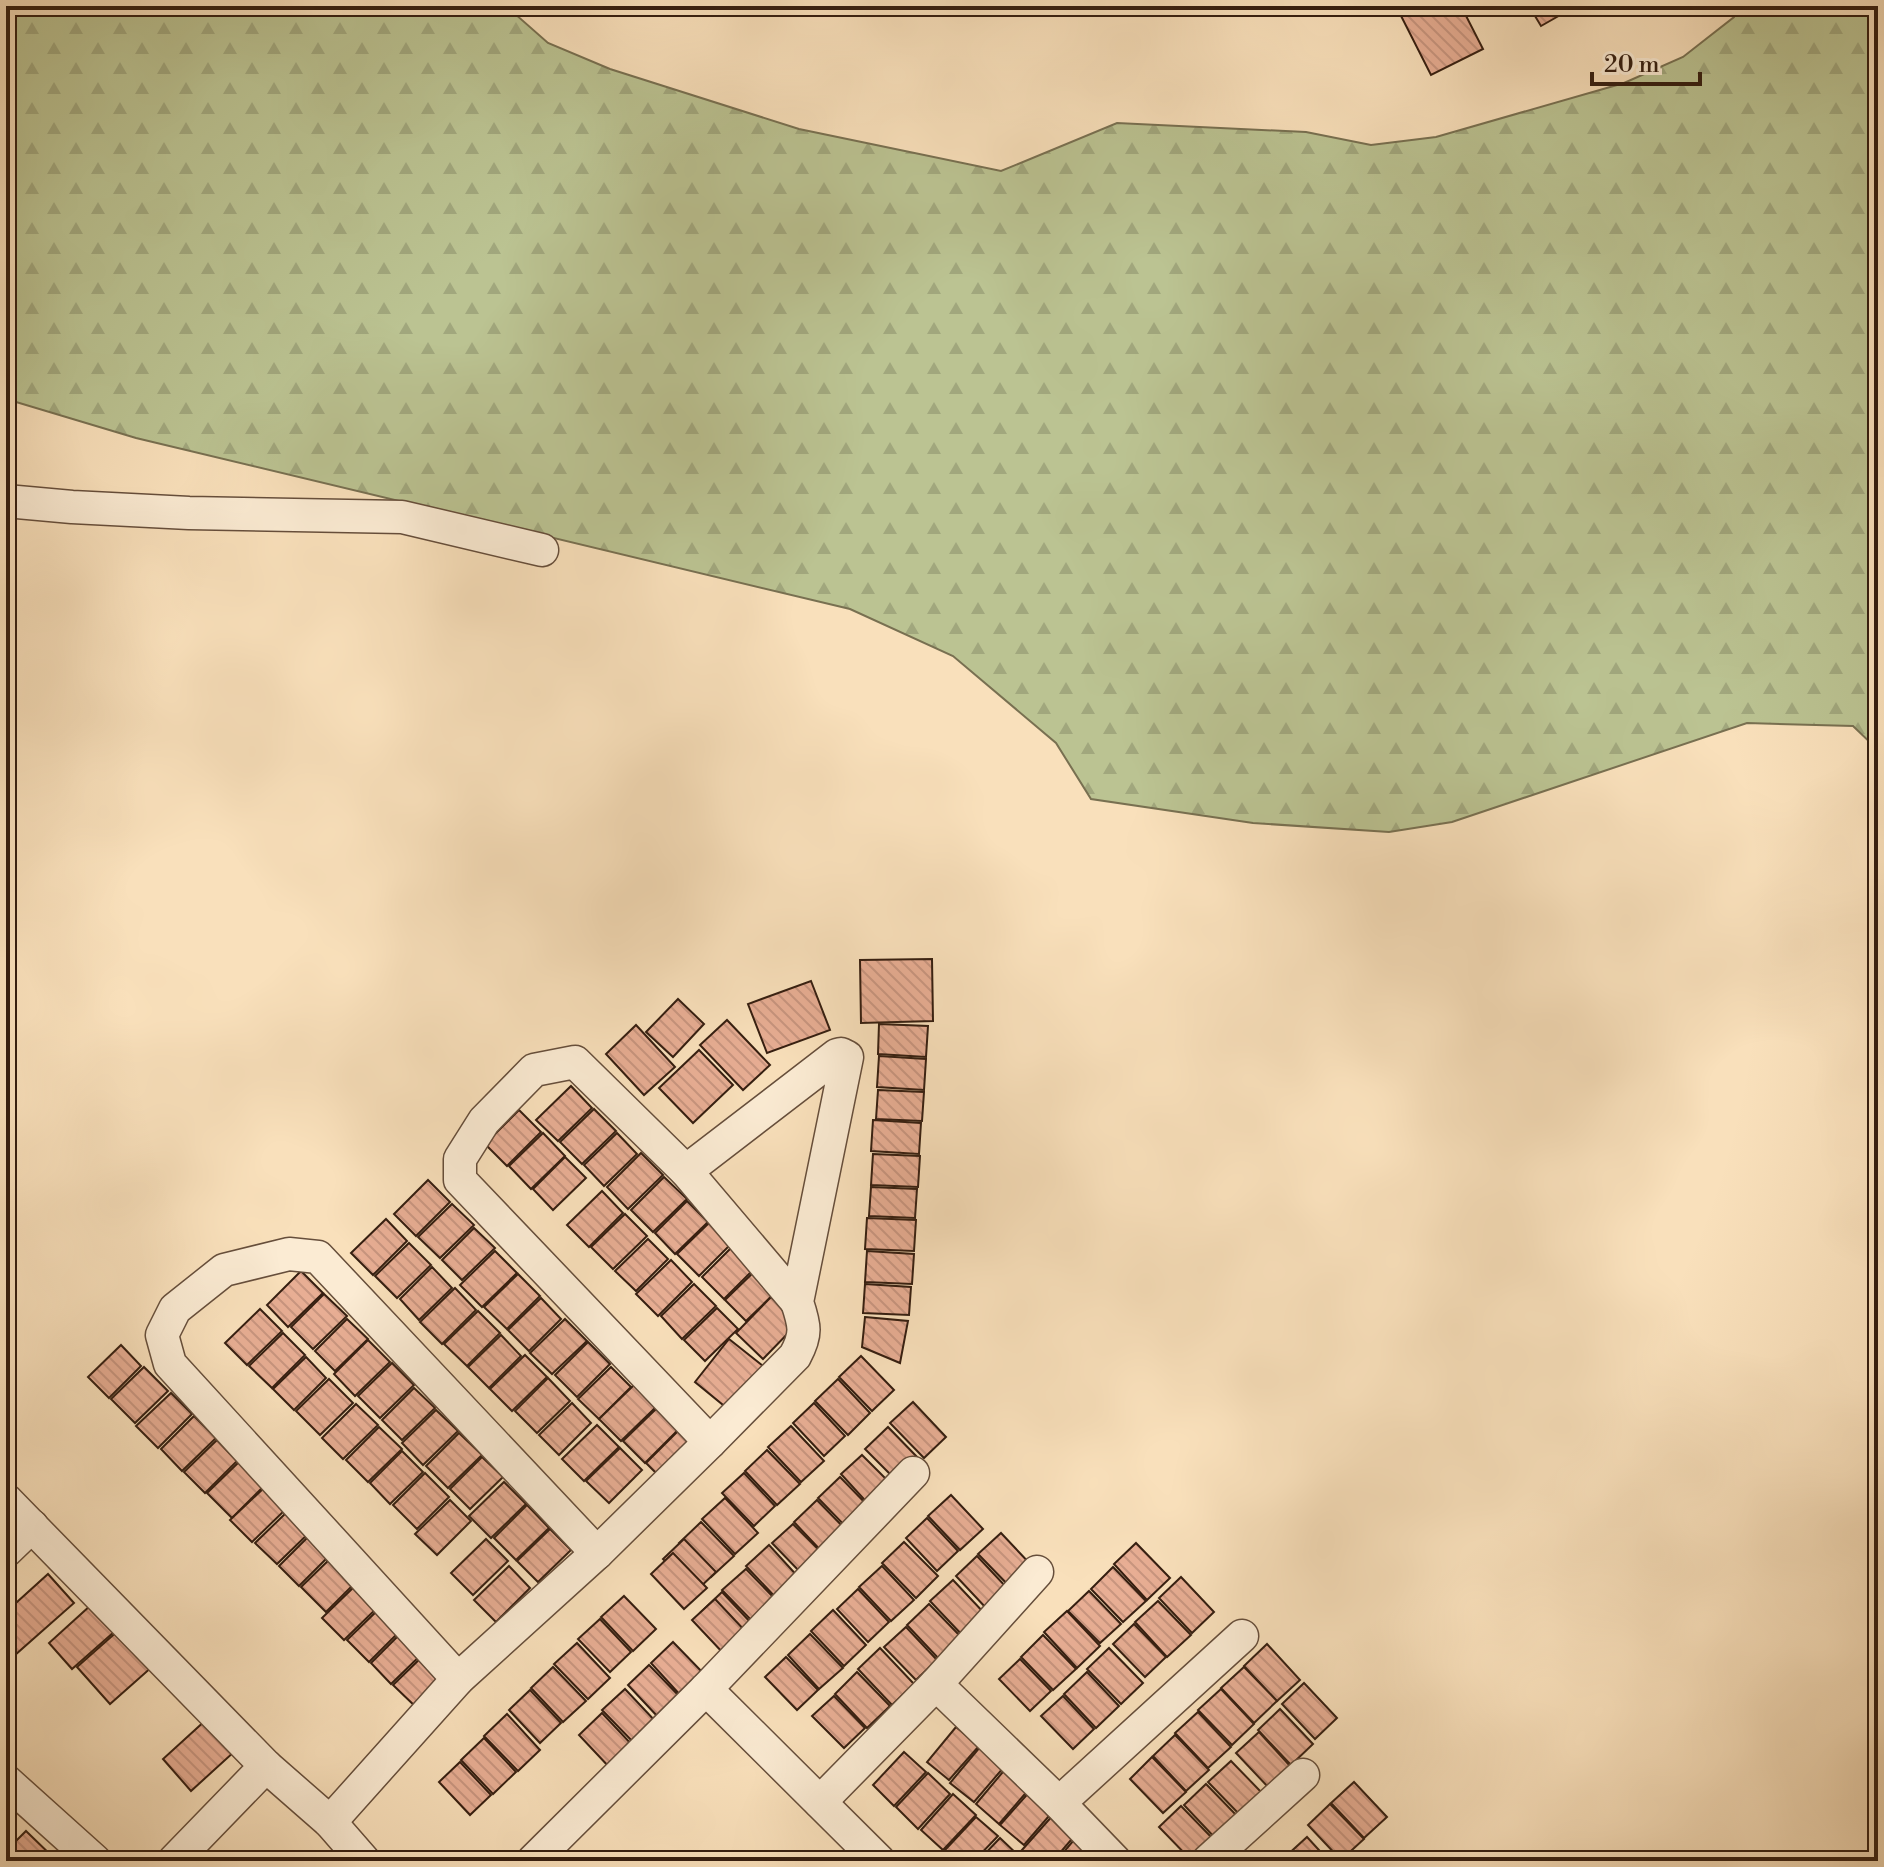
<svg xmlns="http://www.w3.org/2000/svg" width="1884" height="1867" viewBox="0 0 1884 1867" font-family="'Libre Bodoni',serif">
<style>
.forest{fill:url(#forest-firs);stroke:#787051;stroke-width:2}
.building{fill:url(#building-back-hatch);stroke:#351e10;stroke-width:2}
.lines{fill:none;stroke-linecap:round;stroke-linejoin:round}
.minor-casing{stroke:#664e3b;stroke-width:35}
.minor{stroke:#fbebd3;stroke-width:32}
</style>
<defs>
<pattern id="forest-firs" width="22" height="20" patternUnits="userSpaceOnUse" patternTransform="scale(2)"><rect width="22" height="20" fill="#bbc392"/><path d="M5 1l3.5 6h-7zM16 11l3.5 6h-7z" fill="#a1a77d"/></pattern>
<pattern id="building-back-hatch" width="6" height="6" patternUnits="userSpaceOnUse" patternTransform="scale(2)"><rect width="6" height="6" fill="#e8ae94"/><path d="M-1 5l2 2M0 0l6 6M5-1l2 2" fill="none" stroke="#c8957f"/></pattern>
</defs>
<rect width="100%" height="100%" fill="#f9e0bb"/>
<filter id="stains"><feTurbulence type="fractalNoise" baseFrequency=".0025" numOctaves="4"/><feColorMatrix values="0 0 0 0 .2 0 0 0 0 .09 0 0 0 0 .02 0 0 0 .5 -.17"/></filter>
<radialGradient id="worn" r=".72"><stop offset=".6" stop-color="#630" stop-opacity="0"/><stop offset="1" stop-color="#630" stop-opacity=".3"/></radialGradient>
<path class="forest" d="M6,6H506L548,43L610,69L799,129L1001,171L1117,123L1306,132L1371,145L1436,137L1624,83L1683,57L1734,17L1739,6H1878V750L1853,726L1747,723L1452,822L1389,832L1253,823L1091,799L1056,743L953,656L850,609L136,438L6,399Z"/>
<g class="building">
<path d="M1396,6H1461L1483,49L1431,75Z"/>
<path d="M1529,6H1576L1541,26Z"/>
<path d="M932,959L933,1021L861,1023L860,960Z"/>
<path d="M811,981L830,1030L767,1053L748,1004Z"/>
<path d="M678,999L704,1024L673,1057L646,1032Z"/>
<path d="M727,1020L770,1065L743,1090L700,1045Z"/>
<path d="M879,1024L928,1026L926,1057L878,1054Z"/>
<path d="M636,1025L675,1067L644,1095L606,1054Z"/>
<path d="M699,1050L733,1085L693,1123L659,1088Z"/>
<path d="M879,1056L926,1059L924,1090L877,1087Z"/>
<path d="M571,1086L592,1108L558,1141L536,1120Z"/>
<path d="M878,1090L924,1092L922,1121L876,1119Z"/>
<path d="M594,1109L616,1131L582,1164L560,1142Z"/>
<path d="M519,1110L541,1132L507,1166L485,1144Z"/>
<path d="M873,1120L921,1123L919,1154L871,1151Z"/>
<path d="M543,1133L565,1156L531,1189L509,1166Z"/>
<path d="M617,1133L637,1154L604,1186L584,1165Z"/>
<path d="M641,1153L663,1175L628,1209L607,1187Z"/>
<path d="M873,1154L920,1156L918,1187L871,1185Z"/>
<path d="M565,1157L586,1178L553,1210L533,1189Z"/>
<path d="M664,1177L687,1199L653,1232L631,1210Z"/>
<path d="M428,1180L450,1202L416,1236L394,1214Z"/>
<path d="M871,1187L917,1189L915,1218L869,1216Z"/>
<path d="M602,1191L623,1213L589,1247L567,1225Z"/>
<path d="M687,1201L708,1222L675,1254L655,1233Z"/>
<path d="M452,1204L474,1225L440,1258L418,1237Z"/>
<path d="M625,1214L647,1236L613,1269L591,1247Z"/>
<path d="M867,1218L916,1220L914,1251L865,1249Z"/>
<path d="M386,1219L407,1241L373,1275L351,1253Z"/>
<path d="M712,1220L733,1242L699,1276L677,1254Z"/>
<path d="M474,1228L495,1248L462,1280L442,1260Z"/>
<path d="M648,1239L668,1259L636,1291L615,1271Z"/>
<path d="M409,1243L431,1265L397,1298L375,1276Z"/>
<path d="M735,1244L757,1266L724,1299L702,1277Z"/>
<path d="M495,1251L517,1273L482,1307L460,1285Z"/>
<path d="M867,1251L914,1254L912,1284L865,1282Z"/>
<path d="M671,1260L692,1282L658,1316L636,1294Z"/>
<path d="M432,1267L452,1288L419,1320L400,1299Z"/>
<path d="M758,1268L779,1289L746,1321L725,1300Z"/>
<path d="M301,1271L323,1293L288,1327L267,1305Z"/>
<path d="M518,1274L540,1296L507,1329L484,1307Z"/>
<path d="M694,1284L716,1306L682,1339L661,1316Z"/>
<path d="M865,1284L911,1287L909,1315L863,1313Z"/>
<path d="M455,1288L476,1310L442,1344L420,1322Z"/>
<path d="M324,1294L347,1316L313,1349L291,1327Z"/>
<path d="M771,1297L798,1323L763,1359L736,1333Z"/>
<path d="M541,1298L561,1319L529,1351L508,1330Z"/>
<path d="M717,1308L738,1329L705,1361L684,1340Z"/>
<path d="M260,1309L282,1331L247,1365L225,1343Z"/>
<path d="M478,1311L500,1333L467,1366L444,1344Z"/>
<path d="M865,1317L908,1321L900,1363L862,1347Z"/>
<path d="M347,1319L368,1339L335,1371L315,1351Z"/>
<path d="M565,1319L587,1341L552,1374L530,1353Z"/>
<path d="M283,1333L305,1355L272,1388L249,1366Z"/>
<path d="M501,1335L521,1356L489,1388L468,1367Z"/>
<path d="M729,1339L763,1366L728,1409L695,1382Z"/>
<path d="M368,1340L390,1362L355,1396L334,1374Z"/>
<path d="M588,1342L610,1364L577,1397L555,1375Z"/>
<path d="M121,1345L141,1366L109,1398L88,1377Z"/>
<path d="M525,1355L547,1377L512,1411L490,1389Z"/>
<path d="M861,1356L894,1390L872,1411L839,1377Z"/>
<path d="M306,1357L326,1378L294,1410L273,1389Z"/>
<path d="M392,1363L414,1385L380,1418L358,1396Z"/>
<path d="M144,1367L168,1391L135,1423L111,1399Z"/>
<path d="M611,1367L631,1387L599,1419L578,1399Z"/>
<path d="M548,1378L570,1401L537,1433L515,1411Z"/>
<path d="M329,1379L353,1403L320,1435L296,1411Z"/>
<path d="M838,1379L870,1413L848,1435L815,1401Z"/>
<path d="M634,1385L656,1407L621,1441L599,1419Z"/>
<path d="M414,1388L435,1408L402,1440L382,1420Z"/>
<path d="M171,1393L192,1414L158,1448L136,1426Z"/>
<path d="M913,1402L946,1437L924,1458L890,1423Z"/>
<path d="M572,1403L591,1423L559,1455L539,1435Z"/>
<path d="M814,1403L845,1436L824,1456L793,1423Z"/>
<path d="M356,1404L378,1425L343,1459L322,1438Z"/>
<path d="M656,1409L678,1430L645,1463L623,1441Z"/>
<path d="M436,1410L458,1431L423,1465L402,1443Z"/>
<path d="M194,1416L216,1438L182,1471L161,1449Z"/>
<path d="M597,1425L619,1447L584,1481L562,1459Z"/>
<path d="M791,1426L824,1461L801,1482L768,1447Z"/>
<path d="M379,1427L402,1449L368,1482L346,1460Z"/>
<path d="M888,1427L921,1461L898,1482L865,1449Z"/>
<path d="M678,1431L699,1452L666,1483L646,1463Z"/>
<path d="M459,1433L482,1455L448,1488L426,1466Z"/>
<path d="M217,1440L237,1461L205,1493L184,1472Z"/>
<path d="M620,1448L642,1470L609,1503L586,1481Z"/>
<path d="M767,1450L800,1484L777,1505L745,1471Z"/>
<path d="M402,1451L423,1472L390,1504L370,1483Z"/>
<path d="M862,1455L894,1487L872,1508L841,1474Z"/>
<path d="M482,1457L503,1477L470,1509L450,1489Z"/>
<path d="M240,1461L264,1486L232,1518L207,1493Z"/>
<path d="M425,1473L449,1497L417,1529L393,1505Z"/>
<path d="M744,1473L775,1506L754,1526L722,1493Z"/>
<path d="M840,1477L873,1511L851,1532L818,1498Z"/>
<path d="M504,1482L526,1504L491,1538L469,1516Z"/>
<path d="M265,1487L286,1509L252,1542L230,1520Z"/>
<path d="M951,1495L983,1529L960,1550L928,1516Z"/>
<path d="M725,1498L758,1533L735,1554L702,1519Z"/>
<path d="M450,1500L471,1521L437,1555L415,1534Z"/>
<path d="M817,1500L850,1534L826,1556L794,1522Z"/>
<path d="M527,1505L549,1528L516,1560L494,1538Z"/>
<path d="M289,1510L310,1532L277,1564L255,1543Z"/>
<path d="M927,1518L958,1551L937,1571L906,1538Z"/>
<path d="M701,1522L734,1556L711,1577L679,1543Z"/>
<path d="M793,1524L825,1556L804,1576L772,1543Z"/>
<path d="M550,1529L571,1550L538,1582L517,1561Z"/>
<path d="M1001,1533L1033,1567L1011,1588L978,1554Z"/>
<path d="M311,1534L331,1554L299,1586L279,1566Z"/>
<path d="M486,1539L508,1561L473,1595L451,1573Z"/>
<path d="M684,1539L716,1572L695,1592L663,1559Z"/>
<path d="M904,1542L938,1576L916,1598L882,1563Z"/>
<path d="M1136,1543L1170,1578L1147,1600L1114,1564Z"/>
<path d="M769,1545L801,1580L779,1601L746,1566Z"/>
<path d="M673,1553L707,1588L684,1609L651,1574Z"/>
<path d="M334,1555L358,1580L326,1612L301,1587Z"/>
<path d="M977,1556L1008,1589L987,1609L956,1576Z"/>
<path d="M509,1566L530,1588L496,1622L474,1600Z"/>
<path d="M882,1566L914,1600L891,1621L859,1587Z"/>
<path d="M1113,1567L1146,1601L1123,1622L1091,1589Z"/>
<path d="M746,1569L778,1602L755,1624L722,1590Z"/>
<path d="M48,1574L74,1603L15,1655L6,1645V1612Z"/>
<path d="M1181,1577L1214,1612L1192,1633L1159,1598Z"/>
<path d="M953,1580L986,1615L963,1636L930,1601Z"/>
<path d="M357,1584L379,1606L344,1640L322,1618Z"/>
<path d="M858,1589L889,1622L868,1642L837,1609Z"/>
<path d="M1089,1591L1121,1624L1100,1643L1068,1611Z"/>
<path d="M722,1592L753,1625L732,1645L701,1612Z"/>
<path d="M624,1596L656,1629L633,1651L601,1617Z"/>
<path d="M715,1599L748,1634L725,1655L692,1620Z"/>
<path d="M1158,1601L1191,1635L1167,1657L1135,1622Z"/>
<path d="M929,1604L962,1638L939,1659L907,1625Z"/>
<path d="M91,1605L114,1632L72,1669L49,1643Z"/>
<path d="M381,1607L402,1629L369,1662L347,1640Z"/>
<path d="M833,1610L866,1645L844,1666L811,1631Z"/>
<path d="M1067,1611L1100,1646L1077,1668L1044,1632Z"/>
<path d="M600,1619L631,1652L610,1672L578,1639Z"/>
<path d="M1134,1624L1166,1657L1145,1677L1113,1644Z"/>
<path d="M906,1627L937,1660L916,1680L884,1647Z"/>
<path d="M120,1629L153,1666L110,1704L77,1667Z"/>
<path d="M403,1631L424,1652L391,1684L371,1663Z"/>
<path d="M810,1634L843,1668L819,1689L788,1655Z"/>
<path d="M1043,1635L1076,1669L1053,1690L1021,1657Z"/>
<path d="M673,1642L706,1676L682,1697L651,1663Z"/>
<path d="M577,1643L610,1678L588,1699L554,1664Z"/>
<path d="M1267,1644L1300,1680L1277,1701L1244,1666Z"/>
<path d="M880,1648L914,1684L892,1705L858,1669Z"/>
<path d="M1109,1648L1143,1683L1121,1704L1087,1669Z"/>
<path d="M426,1653L451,1677L418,1709L393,1685Z"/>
<path d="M786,1657L818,1690L797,1710L765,1677Z"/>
<path d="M1020,1659L1051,1691L1030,1711L999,1679Z"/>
<path d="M649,1665L681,1698L659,1718L628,1685Z"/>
<path d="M553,1667L586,1701L563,1722L531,1688Z"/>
<path d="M1244,1667L1277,1701L1254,1723L1221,1688Z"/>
<path d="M857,1672L890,1706L867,1728L835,1694Z"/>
<path d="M1087,1672L1119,1706L1096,1728L1064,1694Z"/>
<path d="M1304,1683L1337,1718L1315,1739L1282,1704Z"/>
<path d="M625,1689L658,1724L636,1745L602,1710Z"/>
<path d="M1221,1689L1254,1724L1232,1745L1198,1710Z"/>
<path d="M530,1690L561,1723L540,1743L509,1710Z"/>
<path d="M834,1696L865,1728L844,1748L812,1716Z"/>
<path d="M1063,1696L1094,1729L1073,1749L1041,1716Z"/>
<path d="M1280,1709L1313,1744L1291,1765L1258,1730Z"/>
<path d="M1198,1712L1231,1747L1208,1768L1175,1733Z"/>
<path d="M602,1713L634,1747L611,1769L579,1735Z"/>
<path d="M507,1714L540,1750L518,1771L484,1736Z"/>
<path d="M207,1719L235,1751L191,1791L163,1759Z"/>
<path d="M956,1727L979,1746L949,1780L927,1762Z"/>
<path d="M1259,1732L1291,1767L1269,1788L1236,1753Z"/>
<path d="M1175,1735L1209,1770L1186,1791L1153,1756Z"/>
<path d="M484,1738L516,1772L493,1794L461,1760Z"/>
<path d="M980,1747L1004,1767L974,1802L950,1783Z"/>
<path d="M904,1752L926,1772L894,1806L873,1785Z"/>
<path d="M1152,1757L1186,1792L1163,1813L1130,1779Z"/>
<path d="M1231,1761L1264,1795L1241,1816L1208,1782Z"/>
<path d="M460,1762L491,1795L470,1815L439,1782Z"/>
<path d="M1007,1767L1031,1787L999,1824L976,1804Z"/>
<path d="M928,1773L950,1794L918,1829L896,1807Z"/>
<path d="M1354,1782L1387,1817L1364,1838L1331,1803Z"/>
<path d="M1206,1784L1240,1819L1217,1840L1184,1805Z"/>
<path d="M1032,1789L1055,1809L1024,1845L1000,1825Z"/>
<path d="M953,1794L976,1815L943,1850L921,1830Z"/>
<path d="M1330,1804L1364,1839L1341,1860L1308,1825Z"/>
<path d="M1181,1806L1215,1841L1194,1861H1192L1159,1827Z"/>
<path d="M1054,1814L1077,1833L1053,1861H1035L1022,1850Z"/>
<path d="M976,1817L998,1836L974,1861H957L945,1850Z"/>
<path d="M26,1831L57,1861H12L6,1855V1851Z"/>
<path d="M1079,1834L1096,1861H1056Z"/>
<path d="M1307,1837L1329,1861H1286L1284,1858Z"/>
<path d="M1000,1838L1022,1859L1020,1861H978Z"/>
</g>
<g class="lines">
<g class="minor-casing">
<g id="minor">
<path d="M6,501L72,507L189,513L402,517L542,550"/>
<path d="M710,1442L460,1180V1159L484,1121L534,1070L575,1062L686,1171L797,1302"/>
<path d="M6,1500L266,1766L174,1861"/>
<path d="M6,1551L32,1526"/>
<path d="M458,1679L170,1364L162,1335L175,1309L224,1270L289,1254L318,1257L597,1553"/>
<path d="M936,1684L1059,1803L1115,1861"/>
<path d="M706,1689L879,1861"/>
<path d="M266,1766L330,1822L364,1861"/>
<path d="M6,1781L95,1861"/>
<path d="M820,1802L936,1684L1037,1572"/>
<path d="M1059,1803L1242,1636"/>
<path d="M330,1822L458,1679L597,1553L710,1442L795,1356C807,1334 805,1326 797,1302L847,1057L841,1054L837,1055L686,1171"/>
<path d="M533,1861L706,1689L913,1473"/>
<path d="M1208,1861L1303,1775"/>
</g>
</g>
<use href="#minor" class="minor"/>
</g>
<rect width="1884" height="1867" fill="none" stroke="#f9e0bb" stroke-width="32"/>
<rect x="8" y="8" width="1868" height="1851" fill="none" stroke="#351e10" stroke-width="4"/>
<rect x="16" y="16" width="1852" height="1835" fill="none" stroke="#351e10" stroke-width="2"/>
<path d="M1592 72v12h108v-12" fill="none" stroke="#351e10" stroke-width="4"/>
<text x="1604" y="72" font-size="24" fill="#351e10" stroke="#fbebd3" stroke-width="6" paint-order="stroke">20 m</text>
<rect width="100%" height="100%" filter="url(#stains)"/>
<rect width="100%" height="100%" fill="url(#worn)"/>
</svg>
